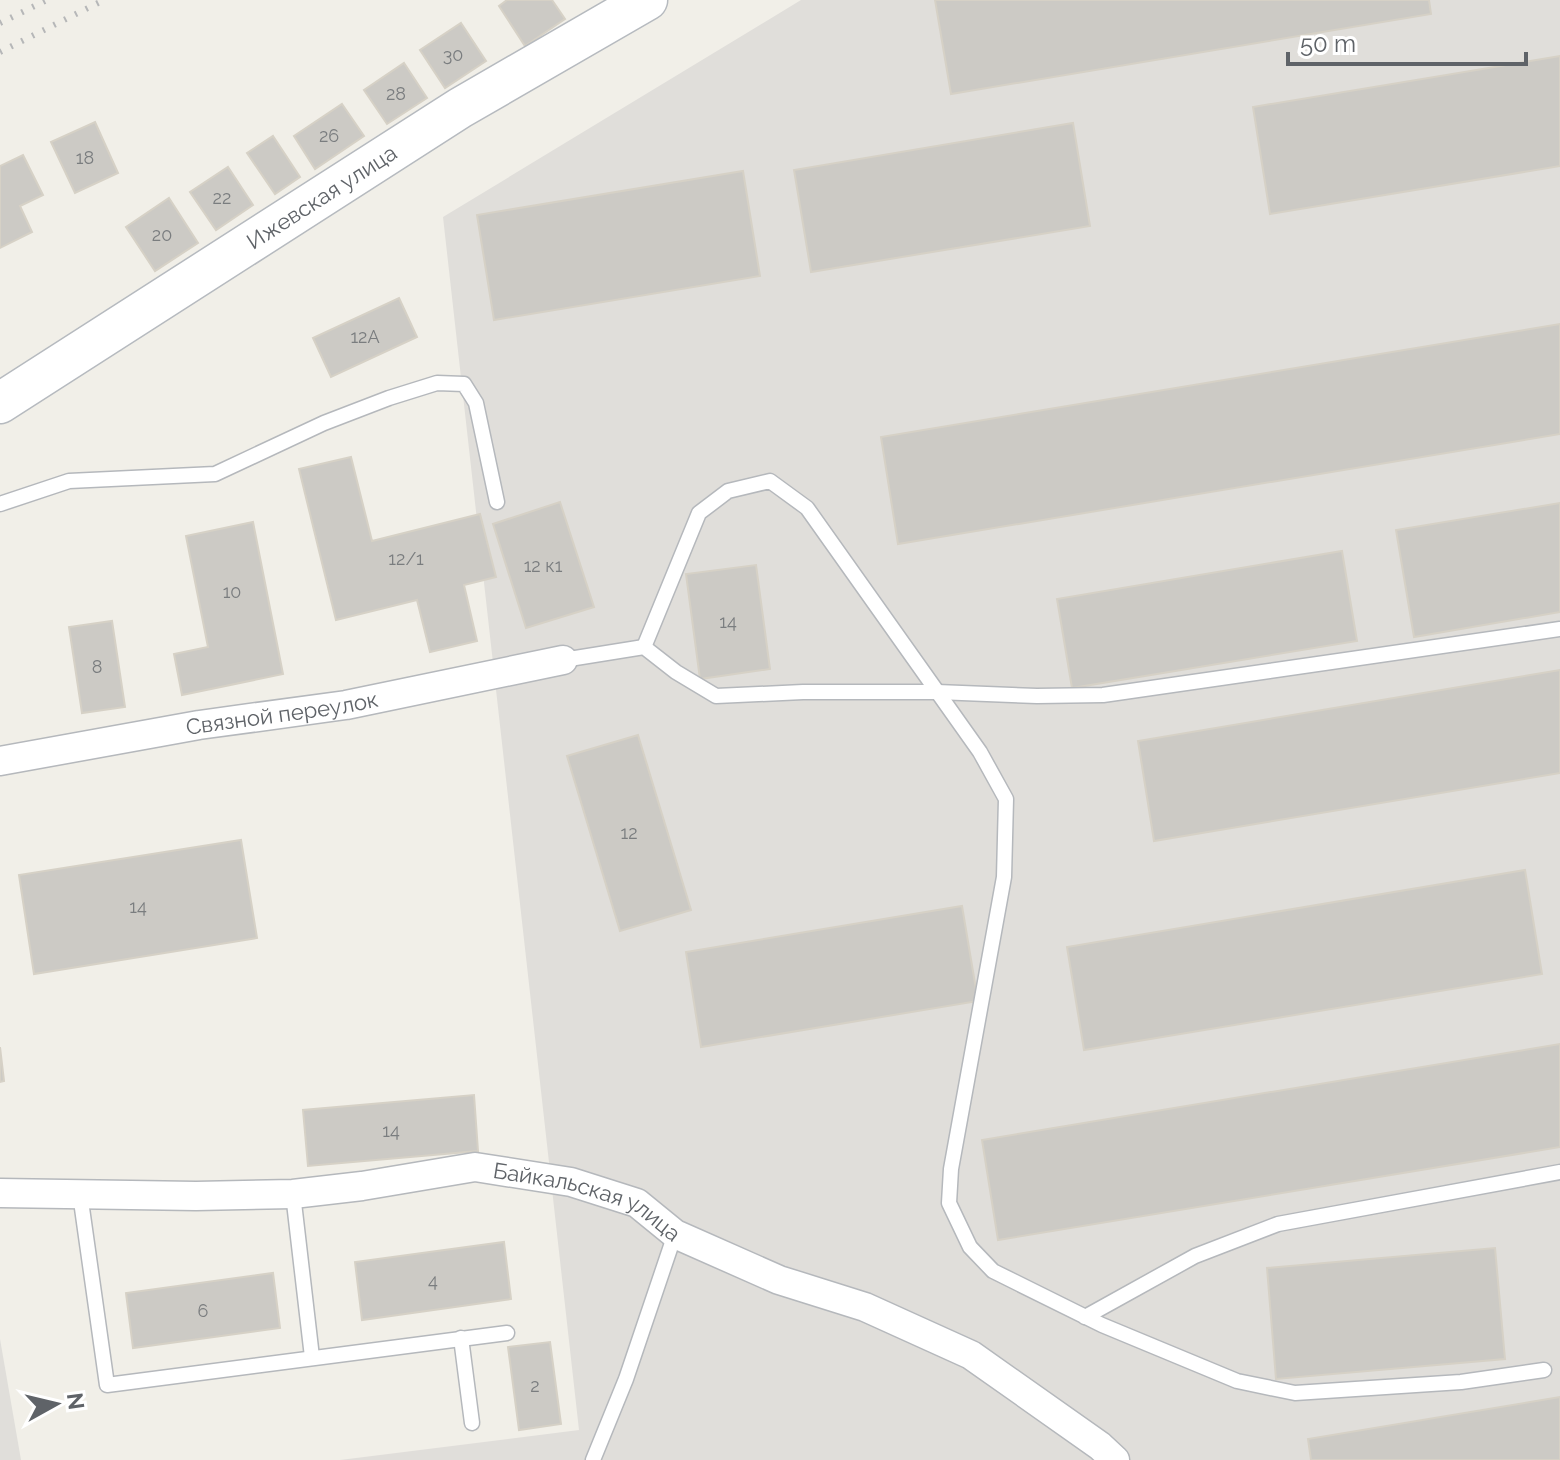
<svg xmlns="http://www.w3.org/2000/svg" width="1560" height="1460" viewBox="0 0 1560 1460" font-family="Raleway,sans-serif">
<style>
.industrial{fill:#e0deda}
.building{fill:#cccac5;stroke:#d6d1c6;stroke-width:2}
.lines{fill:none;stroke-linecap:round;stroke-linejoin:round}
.lane-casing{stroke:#b5b8bc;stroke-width:17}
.street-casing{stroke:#b5b8bc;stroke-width:31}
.secondary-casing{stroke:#b6babf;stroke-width:43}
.lane{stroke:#fff;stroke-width:14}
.street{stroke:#fff;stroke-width:28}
.secondary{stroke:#fff;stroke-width:40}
.rail{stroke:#b6b7b8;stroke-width:6;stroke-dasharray:2 10;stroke-linecap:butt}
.labels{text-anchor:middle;stroke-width:6;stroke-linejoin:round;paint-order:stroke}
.number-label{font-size:18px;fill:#7a7d7f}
.street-label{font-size:22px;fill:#5f6368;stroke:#fff}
</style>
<rect width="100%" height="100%" fill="#f1efe8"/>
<g class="industrial">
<path d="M801,0H1560V1460H340L579,1430L443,217Z"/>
<path d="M0,1339L21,1460H0Z"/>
</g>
<g class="building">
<path d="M507,0H552L565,19L525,46L499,6Z"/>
<path d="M935,0H1429L1431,14L951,94Z"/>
<path d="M461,23L486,61L445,88L420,50Z"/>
<path d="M1560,56V166L1270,214L1253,107Z"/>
<path d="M404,63L427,98L387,124L364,90Z"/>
<path d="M342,104L364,136L315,169L294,136Z"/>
<path d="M95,122L118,173L75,193L51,142Z"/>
<path d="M1073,123L1090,226L811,272L794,170Z"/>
<path d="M273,136L300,177L275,194L247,153Z"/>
<path d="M23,155L43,195L20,206L32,232L0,248V166Z"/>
<path d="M228,167L253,205L216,230L190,192Z"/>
<path d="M743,171L760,276L494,320L477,215Z"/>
<path d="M169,198L198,243L155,271L126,227Z"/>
<path d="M399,298L417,337L331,377L313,338Z"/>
<path d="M1560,324V434L898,544L881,437Z"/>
<path d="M351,457L372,541L480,514L496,577L464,585L477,641L430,652L417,600L336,620L299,469Z"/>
<path d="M560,502L594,607L526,628L493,524Z"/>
<path d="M1560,503V612L1414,637L1396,530Z"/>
<path d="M253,522L283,674L182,695L174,654L208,647L186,536Z"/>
<path d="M1342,551L1357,641L1072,688L1057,599Z"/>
<path d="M756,565L770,669L700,679L686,574Z"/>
<path d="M112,621L125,707L82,713L69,627Z"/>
<path d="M1560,670V773L1154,841L1138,741Z"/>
<path d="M638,735L691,910L620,931L567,756Z"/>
<path d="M241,840L257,938L34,974L19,875Z"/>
<path d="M1525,870L1542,974L1084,1050L1067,947Z"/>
<path d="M962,906L978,1001L701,1047L686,952Z"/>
<path d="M1560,1044V1147L998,1240L982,1140Z"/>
<path d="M0,1047L4,1081L0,1082Z"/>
<path d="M474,1095L478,1151L308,1166L303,1110Z"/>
<path d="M504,1242L511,1299L362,1320L355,1262Z"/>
<path d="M1495,1248L1505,1359L1276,1379L1267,1268Z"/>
<path d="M273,1273L280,1328L133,1348L126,1293Z"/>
<path d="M550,1342L561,1424L519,1430L508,1347Z"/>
<path d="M1560,1397V1460H1311L1308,1439Z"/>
</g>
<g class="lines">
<g class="lane-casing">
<g id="lane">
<path d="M0,504L69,481L215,474L324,423L389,398L437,383L464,384L476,403L497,502"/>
<path d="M644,647L699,513L728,491L770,481L807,508L980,752L1006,799L1004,877L951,1169L949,1203L970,1247L993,1271L1102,1325L1237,1381L1295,1393L1461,1382L1544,1370"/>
<path d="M563,660L644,647L676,672L716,696L803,692H937L1037,696L1103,695L1560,629"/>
<path d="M80,1194L107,1385L507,1333"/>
<path d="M293,1194L312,1357"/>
<path d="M1085,1317L1195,1256L1278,1224L1560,1172"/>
<path d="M461,1338L472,1423"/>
<path d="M593,1460L626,1379L675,1234"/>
</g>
</g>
<g class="street-casing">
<g id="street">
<path id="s1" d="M0,761L199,725L346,705L563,660"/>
<path id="s2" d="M0,1193L196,1196L293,1194L362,1186L475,1167L571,1182L637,1203L675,1234L779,1280L865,1307L971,1355L1100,1446L1115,1460"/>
</g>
</g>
<g class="secondary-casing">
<g id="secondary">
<path id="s3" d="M0,403L460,108L647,0"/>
</g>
</g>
<use href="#lane" class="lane"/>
<use href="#street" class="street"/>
<use href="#secondary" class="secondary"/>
<g class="rail">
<path d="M0,23L47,0"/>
<path d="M0,52L104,0"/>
</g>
</g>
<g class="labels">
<g class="number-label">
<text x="453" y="61">30</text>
<text x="396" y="100">28</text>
<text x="329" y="142">26</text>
<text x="85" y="164">18</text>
<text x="222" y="204">22</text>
<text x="162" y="241">20</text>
<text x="365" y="343">12А</text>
<text x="406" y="565">12/1</text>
<text x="543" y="572">12 к1</text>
<text x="232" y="598">10</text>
<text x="728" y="628">14</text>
<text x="97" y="673">8</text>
<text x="629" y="839">12</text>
<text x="138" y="913">14</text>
<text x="391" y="1137">14</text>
<text x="433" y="1287">4</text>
<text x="203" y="1317">6</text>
<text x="535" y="1392">2</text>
</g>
<g class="street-label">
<text dy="8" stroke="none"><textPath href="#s3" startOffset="382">Ижевская улица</textPath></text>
<text dy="8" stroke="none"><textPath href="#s1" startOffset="286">Связной переулок</textPath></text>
<text dy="8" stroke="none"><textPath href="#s2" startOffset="596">Байкальская улица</textPath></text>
</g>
</g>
<g transform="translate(56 1404) rotate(82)" stroke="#ffffff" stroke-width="6" paint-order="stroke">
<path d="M0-6L14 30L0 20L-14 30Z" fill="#5f6368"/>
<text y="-12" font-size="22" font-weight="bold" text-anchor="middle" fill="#5f6368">N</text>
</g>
<path d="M1288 52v12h238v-12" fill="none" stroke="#5f6368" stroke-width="4"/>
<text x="1300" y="52" font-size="24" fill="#5f6368" stroke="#ffffff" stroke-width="6" paint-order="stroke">50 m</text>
</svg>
